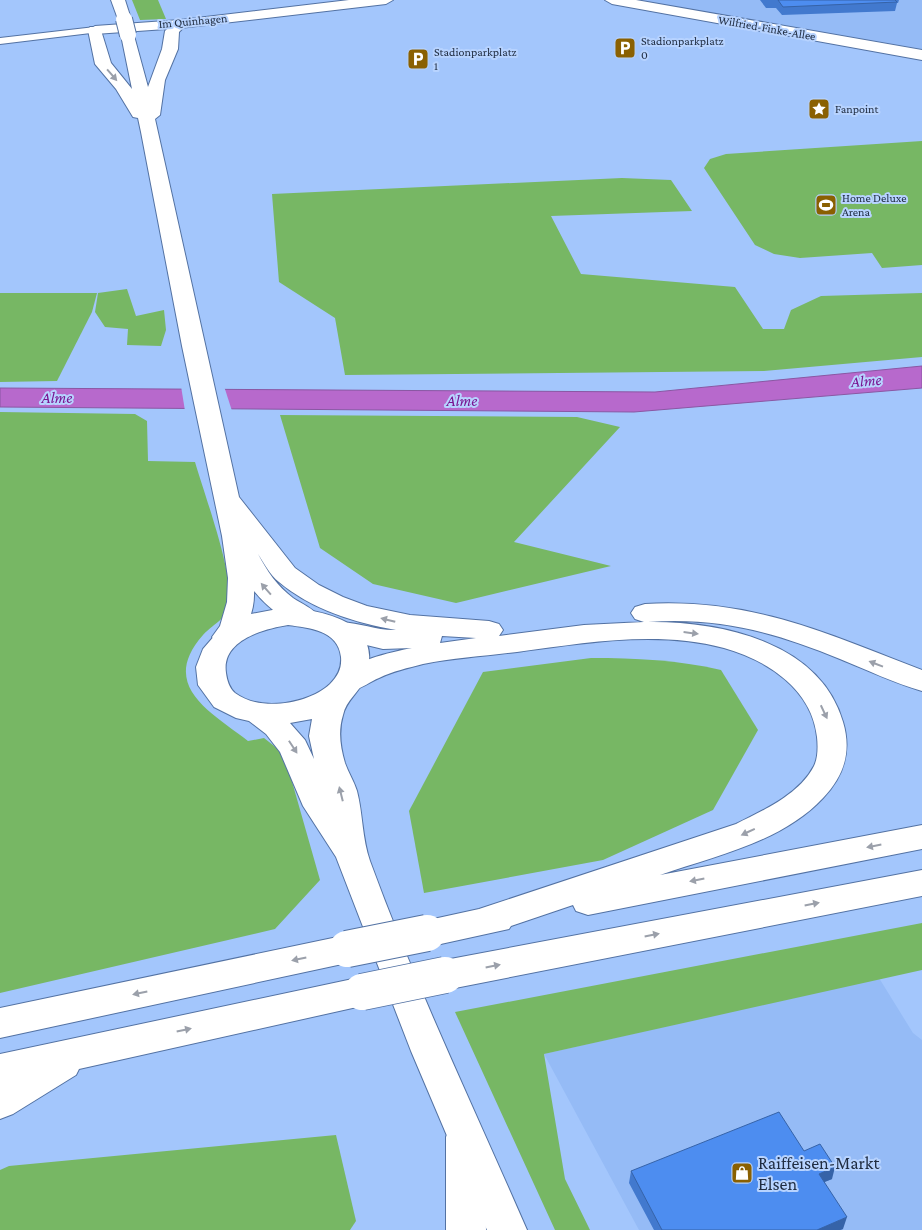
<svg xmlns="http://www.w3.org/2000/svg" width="922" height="1230" viewBox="0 0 922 1230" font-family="'Crimson Pro',serif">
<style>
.built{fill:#95bbf6}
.green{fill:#77b764}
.water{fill:#b769cc;stroke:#8a57a3}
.pier{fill:#a3c6fc}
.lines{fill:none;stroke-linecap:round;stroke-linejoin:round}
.street-casing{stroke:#5372a3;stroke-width:2}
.secondary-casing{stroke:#5372a3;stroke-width:2}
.primary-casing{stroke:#5372a3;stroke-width:2}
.highway-casing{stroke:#5372a3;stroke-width:2}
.street{fill:#fff;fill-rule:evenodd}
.secondary{fill:#fff;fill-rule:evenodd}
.primary{fill:#fff;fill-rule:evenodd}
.highway{fill:#fff;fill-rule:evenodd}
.highway-bridge-far1-casing{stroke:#5372a3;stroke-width:18;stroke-linecap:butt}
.highway-bridge-casing{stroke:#5372a3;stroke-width:38;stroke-linecap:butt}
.highway-bridge-far1{stroke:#fff;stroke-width:16}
.highway-bridge{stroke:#fff;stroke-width:36}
.wall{fill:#4279ce}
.shaded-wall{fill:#3663a8}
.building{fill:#4d8df0;stroke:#3663a8}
.oneway{fill:#9ba0aa}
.labels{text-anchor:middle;stroke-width:4;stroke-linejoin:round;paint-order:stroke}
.far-street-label{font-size:12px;fill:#202d42;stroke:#b7d3ff}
.far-poi-label{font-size:12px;fill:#202d42;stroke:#b7d3ff;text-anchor:start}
.water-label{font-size:16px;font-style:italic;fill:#7a1591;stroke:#b7d3ff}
.near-poi-label{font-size:18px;fill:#202d42;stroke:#b7d3ff;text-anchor:start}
</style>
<rect width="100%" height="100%" fill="#a3c6fc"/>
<g class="built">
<path d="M640,0H922V49L716,14Z"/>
<path d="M879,978L913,1033L922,1040V1230H639L544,1054Z"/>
</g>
<g class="green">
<path d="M132,0H158L166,19L140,20Z"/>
<path d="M922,141V265L882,268L872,253L800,258L774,254L755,245L704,168L710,159L726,154Z"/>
<path d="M622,178L671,180L692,211L551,216L581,274L735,287L763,329H784L791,310L821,296L922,293V357L764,371L345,375L335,318L279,282L272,194Z"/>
<path d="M127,289L136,316L164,310L166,330L161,346L127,345L128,329L105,327L95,312L98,293Z"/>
<path d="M0,293H97L92,312L57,381L0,382Z"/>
<path d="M0,412L135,414L147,421L148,461L195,462C204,493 233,572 229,600C226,622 216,621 203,635C158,686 212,713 248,741L264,738L278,749L289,771L320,880L275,929L0,993Z"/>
<path d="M280,415L577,417L620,427L514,542L611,566L456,603L373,584L320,548Z"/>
<path d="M591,658C636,658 678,660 721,670L758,730L713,810L603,860L424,893L409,811L483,672Z"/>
<path d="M922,923V970L544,1054L565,1179L590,1230H555L455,1012Z"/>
<path d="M336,1135L356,1221L350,1230H0V1170L9,1166Z"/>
</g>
<path class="water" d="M922,366V388L634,412L0,407V388L655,392Z"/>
<path class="pier" d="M181,386H224L232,411H185Z"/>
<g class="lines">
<g class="street-casing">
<path id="street" d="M95,27L99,28V32L0,44V38Z"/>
</g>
<g class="secondary-casing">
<g id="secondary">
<path d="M349,0H393L386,4L180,28L95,34L88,30L95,26L180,20Z"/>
<path d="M605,0H636L922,50V60L612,4Z"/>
</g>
</g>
<g class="primary-casing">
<path id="primary" d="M288,607C329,612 387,624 364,680C359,693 346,700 343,715C338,731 340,746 345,763C348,772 354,781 357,791C363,814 362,839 370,861C416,987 474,1108 527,1230H487L411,1051L336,857L303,806L280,752L266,734L249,721L236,718L214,707L198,685L196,667L203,649L222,627L246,615ZM288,625C309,628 338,630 341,657C342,668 338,676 330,684C309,704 260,712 235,693C229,688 227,680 226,673C221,640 264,629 288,625ZM312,719L309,736L314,759L305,740L290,723Z"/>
</g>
<g class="highway-casing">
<g id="highway">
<path d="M111,0H125L131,19L129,22H119Z"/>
<path d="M180,20L187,24L179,32L178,49L165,80L160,115L155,119L239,497L295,568L319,585L343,597L367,606L410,615L489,621L499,624L503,630L499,636L584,625L644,622L635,619L631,613L635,607L645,604C752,598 825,633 922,670V691C894,683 867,670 840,659C775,632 719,617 648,622C721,621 820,642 843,722C852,752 844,776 823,798C782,842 715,856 660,875L922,825V849L588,915L576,911L573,905L511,926L509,929L427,947L415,943L410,933L415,923L479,909L736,824C762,811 799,795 814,766C818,758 818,746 817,737C812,689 767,660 724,648C657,630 584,643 517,652C486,656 454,658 423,664C408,668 393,671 379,678C371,681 362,689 352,690C348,690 344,688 341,687L337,680C347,662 391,652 412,648L383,649L329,636L325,630L329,624C351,618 374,631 396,630C355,623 311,609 279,582C270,575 264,563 258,554C267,571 277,586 293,598C302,604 313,608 319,617L315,623C292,629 268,608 254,591C255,611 247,627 236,643L226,646L216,643L212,637L220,626L227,602L228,578L222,536L182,346L141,132L138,118L133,117L116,89L95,64L88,30L90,27H100L111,63L132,89L121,35L128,31L133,32L148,87L162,49L165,31L175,21ZM442,636L476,638L440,643Z"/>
<path d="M922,870V896L445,990L433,985L427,975L433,965L445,960Z"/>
<path d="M347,935L359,939L364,949L359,959L347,963L0,1038V1008Z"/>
<path d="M362,977L375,981L380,992L375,1003L79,1069L76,1075L13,1114L0,1119V1054Z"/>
<path d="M465,1119L479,1125L484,1137L486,1230H446V1137L451,1125Z"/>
</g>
</g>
<use href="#street" class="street"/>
<use href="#secondary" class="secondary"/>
<use href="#primary" class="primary"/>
<use href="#highway" class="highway"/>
<g class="highway-bridge-far1-casing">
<path id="highway-bridge-far1" d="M124,19L128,35"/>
</g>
<g class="highway-bridge-casing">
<g id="highway-bridge">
<path d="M347,949L427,933"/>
<path d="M362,992L445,975"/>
</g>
</g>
<use href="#highway-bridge-far1" class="highway-bridge-far1"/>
<use href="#highway-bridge" class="highway-bridge"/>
</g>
<g class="wall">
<path d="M760,0H899L898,3H897L895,11L782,15L776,8H766Z"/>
<path d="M804,1151L832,1179L824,1182L843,1229L840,1230H654L629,1183L631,1171Z"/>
</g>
<g class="shaded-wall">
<path d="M835,1167L832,1179L815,1186L819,1174Z"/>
<path d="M847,1217L843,1229L840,1230H817Z"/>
</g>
<g class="building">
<path d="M778,0H895L897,2L783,7Z"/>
<path d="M779,1112L804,1151L820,1144L835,1167L819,1174L847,1217L817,1230H662L631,1171Z"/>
</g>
<defs><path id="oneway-solid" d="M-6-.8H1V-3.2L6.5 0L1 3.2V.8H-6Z" transform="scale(1.25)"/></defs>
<g class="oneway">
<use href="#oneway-solid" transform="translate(112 75) rotate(49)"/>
<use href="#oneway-solid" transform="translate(266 589) rotate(-131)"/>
<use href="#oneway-solid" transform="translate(388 620) rotate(-166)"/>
<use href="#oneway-solid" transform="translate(691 633) rotate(7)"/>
<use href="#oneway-solid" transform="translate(876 664) rotate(-159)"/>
<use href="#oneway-solid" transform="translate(824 712) rotate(65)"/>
<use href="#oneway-solid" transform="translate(293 747) rotate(57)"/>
<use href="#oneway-solid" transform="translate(341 794) rotate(-104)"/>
<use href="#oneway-solid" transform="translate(748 832) rotate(155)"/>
<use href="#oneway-solid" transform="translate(874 846) rotate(169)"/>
<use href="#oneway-solid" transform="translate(697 880) rotate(169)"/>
<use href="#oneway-solid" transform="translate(812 904) rotate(-11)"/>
<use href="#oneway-solid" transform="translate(652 935) rotate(-11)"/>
<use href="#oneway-solid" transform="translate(299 959) rotate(168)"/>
<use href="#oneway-solid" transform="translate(493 966) rotate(-11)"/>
<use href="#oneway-solid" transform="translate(140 993) rotate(168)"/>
<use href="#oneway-solid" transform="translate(184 1030) rotate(-12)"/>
</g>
<defs>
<g id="parking-square" transform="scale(1.125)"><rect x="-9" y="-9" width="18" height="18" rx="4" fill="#8a6001" stroke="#b7d3ff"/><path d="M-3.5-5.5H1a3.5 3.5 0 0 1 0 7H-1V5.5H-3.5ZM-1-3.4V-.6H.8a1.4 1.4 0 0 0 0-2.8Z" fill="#fff"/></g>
<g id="sight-square" transform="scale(1.125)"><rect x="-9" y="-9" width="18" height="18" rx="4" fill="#8a6001" stroke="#b7d3ff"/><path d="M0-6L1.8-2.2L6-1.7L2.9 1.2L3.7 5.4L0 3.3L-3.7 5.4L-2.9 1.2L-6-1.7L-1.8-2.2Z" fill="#fff"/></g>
<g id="stadium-square" transform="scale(1.125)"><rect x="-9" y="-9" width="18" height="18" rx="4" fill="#8a6001" stroke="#b7d3ff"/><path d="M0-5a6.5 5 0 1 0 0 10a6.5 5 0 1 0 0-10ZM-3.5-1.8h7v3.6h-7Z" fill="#fff"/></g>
<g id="shop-square" transform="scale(1.125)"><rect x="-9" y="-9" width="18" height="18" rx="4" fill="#8a6001" stroke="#b7d3ff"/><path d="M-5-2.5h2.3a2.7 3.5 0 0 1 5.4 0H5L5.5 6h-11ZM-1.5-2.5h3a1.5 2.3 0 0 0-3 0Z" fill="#fff"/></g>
</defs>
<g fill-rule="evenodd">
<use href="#parking-square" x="625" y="48"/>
<use href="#parking-square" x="418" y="59"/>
<use href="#sight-square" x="819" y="109"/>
<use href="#stadium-square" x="826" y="205"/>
<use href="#shop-square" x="742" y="1173"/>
</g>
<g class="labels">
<g class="far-street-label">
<text transform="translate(193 21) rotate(-5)" y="4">Im Quinhagen</text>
<text transform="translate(767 28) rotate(10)" y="4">Wilfried-Finke-Allee</text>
</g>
<g class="far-poi-label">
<text x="641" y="45">Stadionparkplatz<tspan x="641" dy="14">0</tspan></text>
<text x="434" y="56">Stadionparkplatz<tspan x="434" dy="14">1</tspan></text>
<text x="835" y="113">Fanpoint</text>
<text x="842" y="202">Home Deluxe<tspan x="842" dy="14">Arena</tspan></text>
</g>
<g class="water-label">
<text transform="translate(866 380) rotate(-5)" y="6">Alme</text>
<text x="57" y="403">Alme</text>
<text x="462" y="406">Alme</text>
</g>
<g class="near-poi-label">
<text x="758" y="1169">Raiffeisen-Markt<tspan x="758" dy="21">Elsen</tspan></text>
</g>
</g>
</svg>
